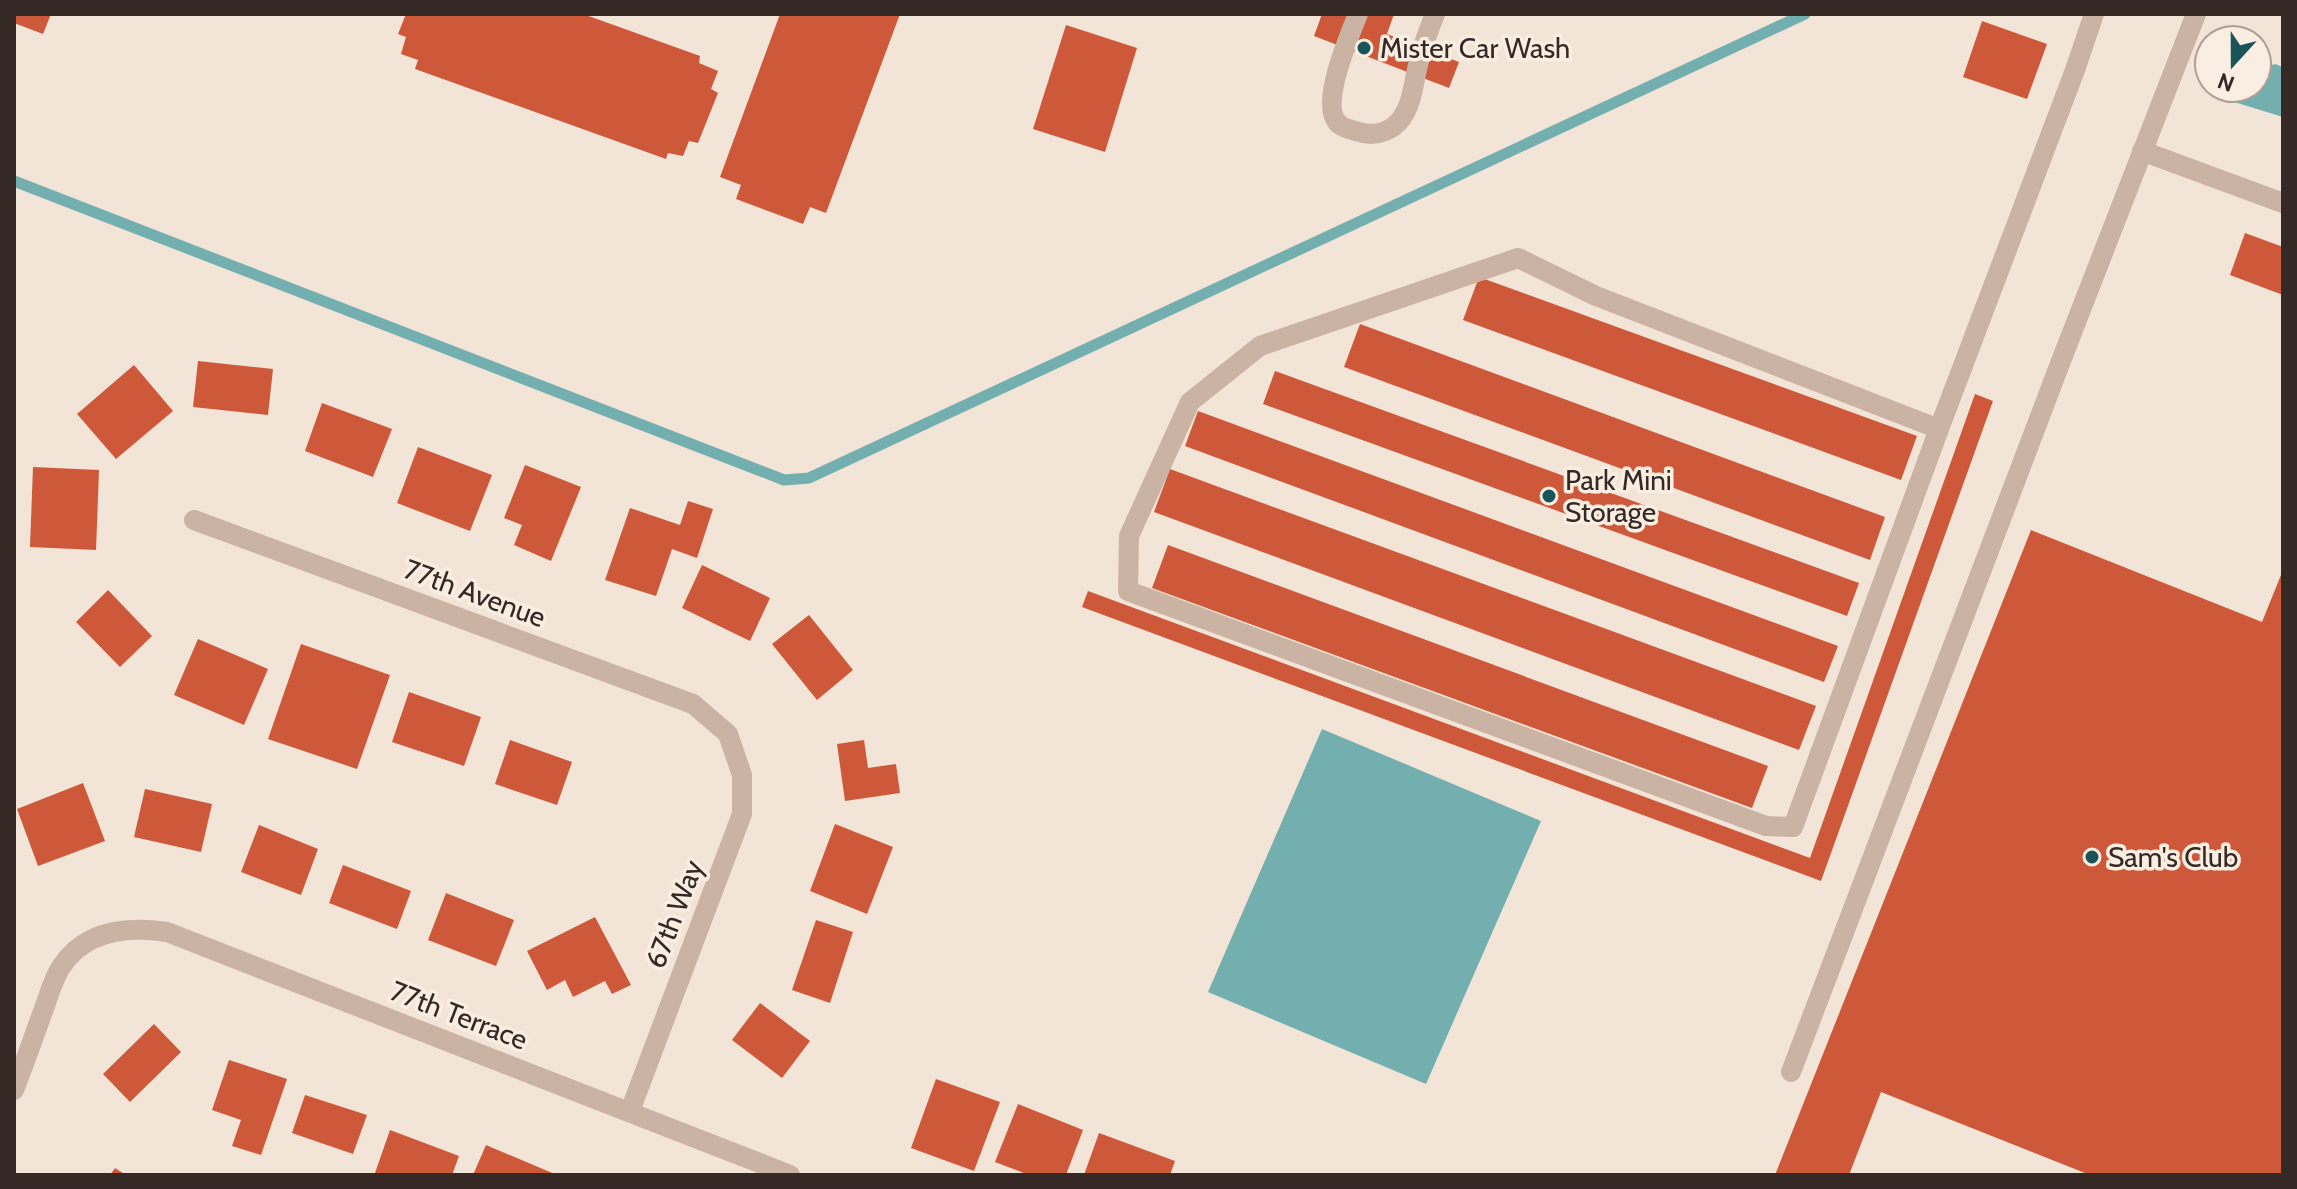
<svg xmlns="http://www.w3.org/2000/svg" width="2297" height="1189" viewBox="0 0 2297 1189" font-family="Cabin,sans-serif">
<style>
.water{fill:#74afb0}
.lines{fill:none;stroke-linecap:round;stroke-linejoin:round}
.stream{stroke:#74afb0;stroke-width:11}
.building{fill:#cd593a}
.minor{stroke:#cab3a2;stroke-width:20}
.poi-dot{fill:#195558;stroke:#faeee2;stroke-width:3}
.labels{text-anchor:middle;stroke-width:7;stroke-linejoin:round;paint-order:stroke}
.poi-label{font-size:28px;fill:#342925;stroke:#faeee2;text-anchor:start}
.street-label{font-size:28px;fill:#342925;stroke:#faeee2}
</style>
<rect width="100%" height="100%" fill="#f2e4d6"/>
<g class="water">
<path d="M2275,64L2283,67V117L2231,101L2232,88H2257V70Z"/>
<path d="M1322,729L1541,821L1426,1084L1208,992Z"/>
</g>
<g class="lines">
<path class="stream" d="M14,181L784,480L809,478L1805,14"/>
</g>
<g class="building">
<path d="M14,14H51L43,34L14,23Z"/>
<path d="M406,14H583L700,56L699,63L718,71L711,89L718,93L698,143L689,141L683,156L668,153L666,159L415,69L418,60L401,54L406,37L398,34Z"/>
<path d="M780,14H900L826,213L810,207L803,224L736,199L741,185L720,177Z"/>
<path d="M1322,14H1394L1387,34L1459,62L1449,88L1314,36Z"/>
<path d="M1982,21L2047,44L2027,99L1963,77Z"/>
<path d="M1066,25L1137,48L1105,152L1033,129Z"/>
<path d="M2245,233L2283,247V295L2230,275Z"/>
<path d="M1479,277L1917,436L1901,480L1463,320Z"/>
<path d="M1360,324L1885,517L1870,560L1344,367Z"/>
<path d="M198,361L273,369L268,415L193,407Z"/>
<path d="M134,365L173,411L116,459L77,414Z"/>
<path d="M1275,371L1859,583L1847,616L1263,404Z"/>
<path d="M1975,394L1993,401L1821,881L1082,607L1088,591L1810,858Z"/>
<path d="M322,403L392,429L373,477L305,451Z"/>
<path d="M1198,411L1838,646L1824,682L1185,446Z"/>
<path d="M418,447L492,475L470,531L397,503Z"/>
<path d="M525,465L581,487L551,561L514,545L522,525L504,518Z"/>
<path d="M33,467L99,470L96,550L30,547Z"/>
<path d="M1170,469L1816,706L1799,750L1154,512Z"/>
<path d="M688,501L713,509L697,558L672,549L656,596L605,580L630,508L680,525Z"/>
<path d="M2031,530L2262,622L2283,570V1175H2090L1881,1092L1849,1175H1775Z"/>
<path d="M1168,545L1768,766L1752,808L1152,588Z"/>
<path d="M702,565L770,598L750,641L682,608Z"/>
<path d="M108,590L152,636L120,667L76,622Z"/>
<path d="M809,615L853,670L817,700L772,644Z"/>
<path d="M198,639L268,669L244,725L174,695Z"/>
<path d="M301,644L390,675L357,769L268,739Z"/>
<path d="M409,692L481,717L464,766L392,742Z"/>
<path d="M510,740L572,762L557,805L495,784Z"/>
<path d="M864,740L868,768L896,764L900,793L845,801L837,744Z"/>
<path d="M83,783L105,841L38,866L17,809Z"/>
<path d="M145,789L212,804L201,852L134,837Z"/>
<path d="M835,824L893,847L867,914L810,891Z"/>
<path d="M259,825L318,849L301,895L241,872Z"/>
<path d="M343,865L411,891L397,929L329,903Z"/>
<path d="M446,893L514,920L496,966L428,940Z"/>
<path d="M595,917L631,985L612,994L605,981L573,997L565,980L547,990L527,951Z"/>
<path d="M816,920L853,932L830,1003L792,990Z"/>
<path d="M760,1003L810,1041L782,1078L732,1040Z"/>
<path d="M154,1024L181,1052L130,1102L103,1074Z"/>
<path d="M229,1060L287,1079L261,1155L232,1146L241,1120L212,1110Z"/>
<path d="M936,1079L1000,1102L974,1171L911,1148Z"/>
<path d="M305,1095L367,1115L353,1154L292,1133Z"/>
<path d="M1018,1104L1083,1130L1066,1175H1029L995,1162Z"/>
<path d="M390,1130L459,1156L452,1175L375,1173Z"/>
<path d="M1099,1133L1175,1161L1170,1175H1084Z"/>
<path d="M486,1145L557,1175H473Z"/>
<path d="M115,1168L126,1175H110Z"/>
</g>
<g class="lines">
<g class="minor">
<path d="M1358,14C1350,35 1317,108 1340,125C1345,129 1356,131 1363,133C1377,136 1392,131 1401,119C1413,103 1414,79 1419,61C1423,45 1429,29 1435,14"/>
<path d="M2142,151L2283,203"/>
<path d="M1939,429L1596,296L1518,258L1260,346L1190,402L1129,536L1128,591L1766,826L1793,827L1939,429L2075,70L2094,14"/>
<path d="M194,520L693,704L728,734L742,775V814L630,1111"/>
<path d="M1791,1072L2061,361L2196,14"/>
<path d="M14,1090C24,1065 33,1039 42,1014C48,999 52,981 61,967C85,930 127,926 167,932L790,1175"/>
</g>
</g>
<g class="poi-dot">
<circle cx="1364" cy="48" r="8"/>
<circle cx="1549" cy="496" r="8"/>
<circle cx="2092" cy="857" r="8"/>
</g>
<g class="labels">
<g class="poi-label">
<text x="1380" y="58">Mister Car Wash</text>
<text x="1565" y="490">Park Mini<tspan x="1565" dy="32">Storage</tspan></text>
<text x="2108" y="867">Sam's Club</text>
</g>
<g class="street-label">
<text transform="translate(475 593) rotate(20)" y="10">77th Avenue</text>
<text transform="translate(674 914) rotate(-69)" y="10">67th Way</text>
<text transform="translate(459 1015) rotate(21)" y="10">77th Terrace</text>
</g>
</g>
<rect width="2297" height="1189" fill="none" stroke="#342925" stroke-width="32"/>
<g transform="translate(2233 64) rotate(201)"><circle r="38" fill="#faeee2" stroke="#ab9f96" stroke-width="2"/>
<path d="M0-6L14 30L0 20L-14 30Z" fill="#195558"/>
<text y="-12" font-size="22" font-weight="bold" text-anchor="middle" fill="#342925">N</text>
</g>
</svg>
